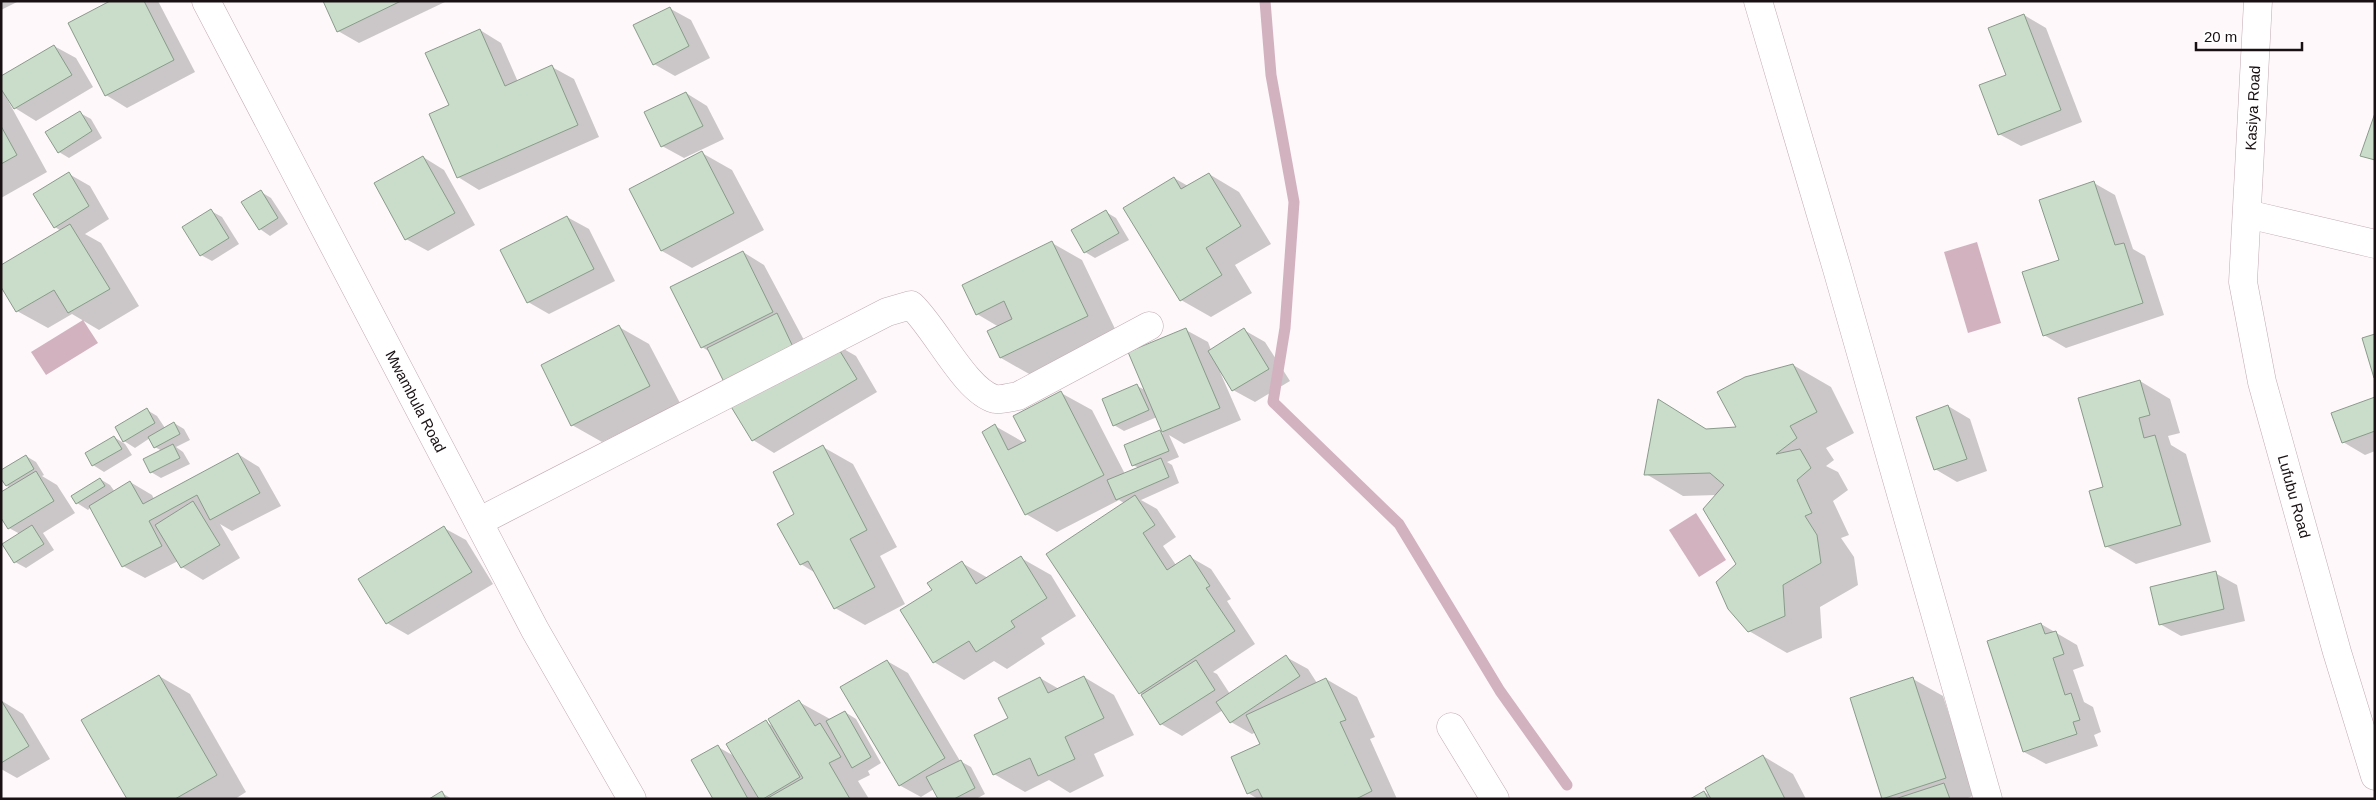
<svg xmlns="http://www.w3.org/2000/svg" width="2376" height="800" viewBox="0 0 2376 800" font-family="Arial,sans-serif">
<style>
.water{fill:#d3b2c0}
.shadow{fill:#0003}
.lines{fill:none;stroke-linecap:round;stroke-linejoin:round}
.stream{stroke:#d3b2c0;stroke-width:11}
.building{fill:#caddcb;stroke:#899b8a}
.street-casing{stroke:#c3aab4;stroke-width:29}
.street{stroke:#fff;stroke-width:28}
.labels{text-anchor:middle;stroke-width:4;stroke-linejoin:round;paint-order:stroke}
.street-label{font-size:15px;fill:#191014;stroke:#fff}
</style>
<rect width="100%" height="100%" fill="#fef8fa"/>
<g class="water">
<path d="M1977,242L2001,323L1968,333L1944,252Z"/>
<path d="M83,320L98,343L46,375L31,352Z"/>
<path d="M1696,513L1726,560L1699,577L1669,530Z"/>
</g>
<g class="shadow">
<path d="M1,1H19L1,10Z"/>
<path d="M113,1H158L195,72L127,108L106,95Z"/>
<path d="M324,1H447L359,43L338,31Z"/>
<path d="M669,8L691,20L710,58L675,76L654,64Z"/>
<path d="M2024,15L2046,28L2082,122L2021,146L1999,134L2008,75Z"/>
<path d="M480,30L501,43L518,82L552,67L574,79L599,137L479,190L458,177L450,106Z"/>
<path d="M54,46L76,58L93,87L36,121L15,108L8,96L6,97L47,172L1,198V89L4,91Z"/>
<path d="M686,93L707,106L724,139L684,158L662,146Z"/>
<path d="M80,113L91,119L102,138L69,158L59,152Z"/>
<path d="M702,153L732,170L764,230L692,268L662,251L630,190Z"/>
<path d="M423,157L444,170L475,225L428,251L406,239Z"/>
<path d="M69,174L90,186L109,219L85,234L101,243L139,306L99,330L72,314L48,328L17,311L61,231L55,227Z"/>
<path d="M1209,174L1239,192L1271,244L1235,265L1252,293L1211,317L1181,300L1174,178L1188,186Z"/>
<path d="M2094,183L2115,195L2133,249L2145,256L2164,315L2066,348L2044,335L2060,261Z"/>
<path d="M261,192L271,198L288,224L270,236L260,229Z"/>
<path d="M211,211L222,217L239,244L212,261L201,255Z"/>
<path d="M1106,212L1116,218L1129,240L1095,258L1085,252Z"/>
<path d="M567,217L589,229L615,281L549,314L528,302Z"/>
<path d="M1052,243L1082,260L1117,333L1031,375L1001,358L989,332L999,327L977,314Z"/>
<path d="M743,252L764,265L813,357L835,344L856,356L877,392L774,453L753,440L764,386L702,347Z"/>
<path d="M619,327L649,344L680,403L602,442L572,425Z"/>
<path d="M1186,330L1208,342L1211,350L1244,330L1265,342L1290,381L1255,402L1233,390L1220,372L1241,420L1184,444L1169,435L1179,457L1167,462L1172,465L1179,483L1141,500L1157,509L1176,537L1163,546L1176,565L1190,557L1211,569L1231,599L1227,601L1255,644L1213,672L1217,674L1230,694L1286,657L1308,669L1317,683L1326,679L1357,697L1375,737L1370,739L1397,799H1258L1248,793L1261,745L1256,732L1252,734L1231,722L1223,710L1182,736L1161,724L1048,554L1124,503L1119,500L1057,532L1026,514L995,426L1025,443L1061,393L1092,410L1125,474L1139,468L1133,465L1160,431L1163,434L1157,417L1124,431L1114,425L1137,386L1145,390Z"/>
<path d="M1793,365L1831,387L1854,433L1826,448L1834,460L1826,466L1838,472L1848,490L1833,501L1849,535L1841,538L1854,557L1858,585L1820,607L1822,638L1787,653L1749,631L1738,564L1717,495L1683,496L1646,474L1708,430L1738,428Z"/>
<path d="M2140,381L2170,399L2180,433L2168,436L2171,445L2186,454L2211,542L2136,564L2106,546L2105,488Z"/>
<path d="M2375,398V451L2365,455L2343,442Z"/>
<path d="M1948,406L1970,419L1987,471L1957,482L1935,469Z"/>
<path d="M147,410L157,416L165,428L174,423L184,429L190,440L176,447L183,452L190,464L161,478L151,472L162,451L155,447L150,438L135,448L124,441L117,428Z"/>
<path d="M114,437L125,444L132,455L104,472L93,465Z"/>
<path d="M823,447L853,464L897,547L880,556L905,604L865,625L835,608L817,574L801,564L796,515Z"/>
<path d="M238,454L259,467L281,506L232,531L220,524L240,558L203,580L182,567L178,561L145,578L123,566L91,507L88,510L77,503L100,479L110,485L115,492L130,482L152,495L154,499Z"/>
<path d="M26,456L36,462L44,475L42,476L57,485L75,513L43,533L54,550L26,568L15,562L20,534L9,528L11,488L7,486Z"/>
<path d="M444,528L466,540L493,584L408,635L387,623Z"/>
<path d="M1021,558L1051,575L1076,616L1041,638L1045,644L1007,669L994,661L964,680L934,662V591L962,563L988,578Z"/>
<path d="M2215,573L2237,585L2245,621L2181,636L2160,624Z"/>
<path d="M2041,624L2077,645L2084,666L2073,670L2084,702L2093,707L2101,732L2094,735L2098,746L2046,764L2024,752Z"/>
<path d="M887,661L908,673L960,761L971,767L985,794L976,799H939L934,789L921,797L899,785Z"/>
<path d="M159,676L190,694L246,792L235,799H128Z"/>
<path d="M1084,677L1114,695L1134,735L1094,754L1104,776L1070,793L1049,780L1025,792L994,774L1010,719L1040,678L1059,689Z"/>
<path d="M1913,679L1943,696L1975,795L1968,798L1970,799L1884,798Z"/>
<path d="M2,701L23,714L50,759L17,778L1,769Z"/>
<path d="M799,702L830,719L845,712L856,719L881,763L868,771L870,775L858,781L869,799H714L718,747L736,757L766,722L774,727Z"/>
<path d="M1763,756L1793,774L1806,799H1692L1704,792L1711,796Z"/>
<path d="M442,793L452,799H431Z"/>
</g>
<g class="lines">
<path class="stream" d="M1265,1L1271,75L1294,202L1285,328L1273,402L1399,524L1500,691L1567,785"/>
</g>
<g class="building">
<path d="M110,1H144L174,60L105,96L68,23Z"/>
<path d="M323,1H401L337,32Z"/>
<path d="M670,7L689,46L653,65L633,25Z"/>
<path d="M2024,14L2061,110L1998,135L1979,85L2006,75L1988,28Z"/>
<path d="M480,29L505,86L552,65L578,125L457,178L429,114L449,105L425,53Z"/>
<path d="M54,45L72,75L14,109L1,89V76Z"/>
<path d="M686,92L703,126L661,147L644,112Z"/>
<path d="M80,111L92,131L58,153L45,132Z"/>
<path d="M2375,113V160L2360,156Z"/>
<path d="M1,126L17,155L1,164Z"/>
<path d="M702,151L734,213L661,251L629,189Z"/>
<path d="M423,156L455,213L405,240L374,183Z"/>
<path d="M69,172L89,206L54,228L33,194Z"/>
<path d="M1209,173L1241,226L1206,248L1222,275L1180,301L1123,208L1174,177L1181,189Z"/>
<path d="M2094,181L2115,245L2124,243L2143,303L2043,336L2022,272L2059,260L2039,200Z"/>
<path d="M261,190L278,218L259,230L241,202Z"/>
<path d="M211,209L229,238L200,256L182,227Z"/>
<path d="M1106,210L1119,233L1084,253L1071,230Z"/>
<path d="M567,216L594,269L527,303L500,250Z"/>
<path d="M70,224L110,289L68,313L54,290L16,312L1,287V265Z"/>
<path d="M1052,241L1088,316L1000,358L987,331L1012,319L1004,301L976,315L962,285Z"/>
<path d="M743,251L773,312L701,348L670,287Z"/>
<path d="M777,313L793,347L724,382L707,348Z"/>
<path d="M619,325L650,386L571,426L541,365Z"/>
<path d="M1186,328L1220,408L1162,432L1128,352Z"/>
<path d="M1244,328L1269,369L1232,391L1208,351Z"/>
<path d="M2375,334V377L2374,378L2362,338Z"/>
<path d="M835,343L857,379L752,441L730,405Z"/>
<path d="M1793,364L1817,412L1790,426L1797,438L1776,454L1800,449L1811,468L1797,480L1812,513L1805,516L1817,535L1821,563L1783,585L1785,616L1748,632L1728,609L1716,582L1736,564L1703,509L1724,485L1710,473L1644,475L1658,399L1706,429L1736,427L1717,392L1745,377Z"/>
<path d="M2140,380L2150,415L2139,418L2144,438L2155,435L2181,525L2105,547L2089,491L2103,487L2078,398Z"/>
<path d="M1137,384L1149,410L1113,426L1102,399Z"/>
<path d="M1061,391L1104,475L1025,515L982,432L995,424L1008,450L1026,441L1013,416Z"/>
<path d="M2375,397V431L2342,443L2331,413Z"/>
<path d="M1948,405L1967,459L1934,470L1916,417Z"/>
<path d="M147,408L155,423L123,442L115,427Z"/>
<path d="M174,422L180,434L154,448L148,437Z"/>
<path d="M1160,430L1169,451L1132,466L1124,445Z"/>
<path d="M114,436L122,449L92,466L85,453Z"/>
<path d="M173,444L180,458L150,473L143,459Z"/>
<path d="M823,445L867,530L850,539L875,587L834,609L808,561L800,565L777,524L794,514L773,472Z"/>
<path d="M238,453L260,493L210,520L197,495L149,521L162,546L122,567L89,506L130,481L143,504Z"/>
<path d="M26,455L34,469L6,486L1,479V470Z"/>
<path d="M1161,458L1169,477L1116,500L1107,480Z"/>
<path d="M36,471L54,501L8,529L1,518V492Z"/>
<path d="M100,478L105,486L76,504L71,496Z"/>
<path d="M1135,495L1155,525L1143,533L1167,570L1190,555L1210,586L1206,588L1235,631L1139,694L1046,554Z"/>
<path d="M193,501L220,545L181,568L155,525Z"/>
<path d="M32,525L44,544L14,563L2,544Z"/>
<path d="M444,526L472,572L386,624L358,579Z"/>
<path d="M1021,556L1047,598L1011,621L1015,627L976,652L969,641L933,663L900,610L932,590L927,583L962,561L976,584Z"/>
<path d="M2216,571L2224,609L2159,625L2150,587Z"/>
<path d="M2041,623L2045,634L2056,631L2064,654L2053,658L2065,695L2071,693L2080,720L2073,722L2077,734L2023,752L1987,641Z"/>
<path d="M1286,655L1300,676L1230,723L1216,702Z"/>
<path d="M887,660L945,758L899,786L840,687Z"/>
<path d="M1196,660L1215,690L1160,725L1141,695Z"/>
<path d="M159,675L217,775L175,799H127L81,720Z"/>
<path d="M1084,676L1104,718L1065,737L1075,759L1038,776L1030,758L993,775L974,735L1008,718L998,698L1040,677L1048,693Z"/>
<path d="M1913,677L1946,778L1882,799L1850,698Z"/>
<path d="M1326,678L1346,720L1340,722L1372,791L1356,799H1263L1258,789L1247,794L1231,757L1260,744L1246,715Z"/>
<path d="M1,700L29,746L1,763Z"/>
<path d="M799,700L815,726L820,723L841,757L829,763L850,799H766L803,778L768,719Z"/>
<path d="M845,711L871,757L852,768L826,721Z"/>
<path d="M766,720L800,777L763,799H759L726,744Z"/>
<path d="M718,745L748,799H713L691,760Z"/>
<path d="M1763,755L1785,799H1711L1705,788Z"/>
<path d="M961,760L975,788L954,799H938L926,777Z"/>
<path d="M1944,783L1950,799H1895Z"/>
<path d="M442,791L446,799H429Z"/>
<path d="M1704,791L1708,799H1690Z"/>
</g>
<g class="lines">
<g class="street-casing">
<g id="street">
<path id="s1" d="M206,1L535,630L632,799"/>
<path d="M1758,1L1837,269L1988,799"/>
<path id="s2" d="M2258,1L2243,282L2262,382L2337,652L2375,776"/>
<path d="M2247,214L2375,244"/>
<path d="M480,521L887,312L911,305C936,328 965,391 995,399C1002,400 1012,397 1018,396L1149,326"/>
<path d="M1451,727L1495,799"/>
</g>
</g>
<use href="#street" class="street"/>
</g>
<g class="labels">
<g class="street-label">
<text transform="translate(2253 108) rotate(-87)" y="5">Kasiya Road</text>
<text dy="5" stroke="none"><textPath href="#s1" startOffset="452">Mwambula Road</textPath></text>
<text dy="5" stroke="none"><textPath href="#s2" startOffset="502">Lufubu Road</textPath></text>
</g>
</g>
<rect width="2376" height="800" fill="none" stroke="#191014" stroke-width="5"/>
<path d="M2196 42v8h106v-8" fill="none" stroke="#191014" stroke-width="2.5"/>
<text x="2204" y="42" font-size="15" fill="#191014" stroke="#ffffff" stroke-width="4" paint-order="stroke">20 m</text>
</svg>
